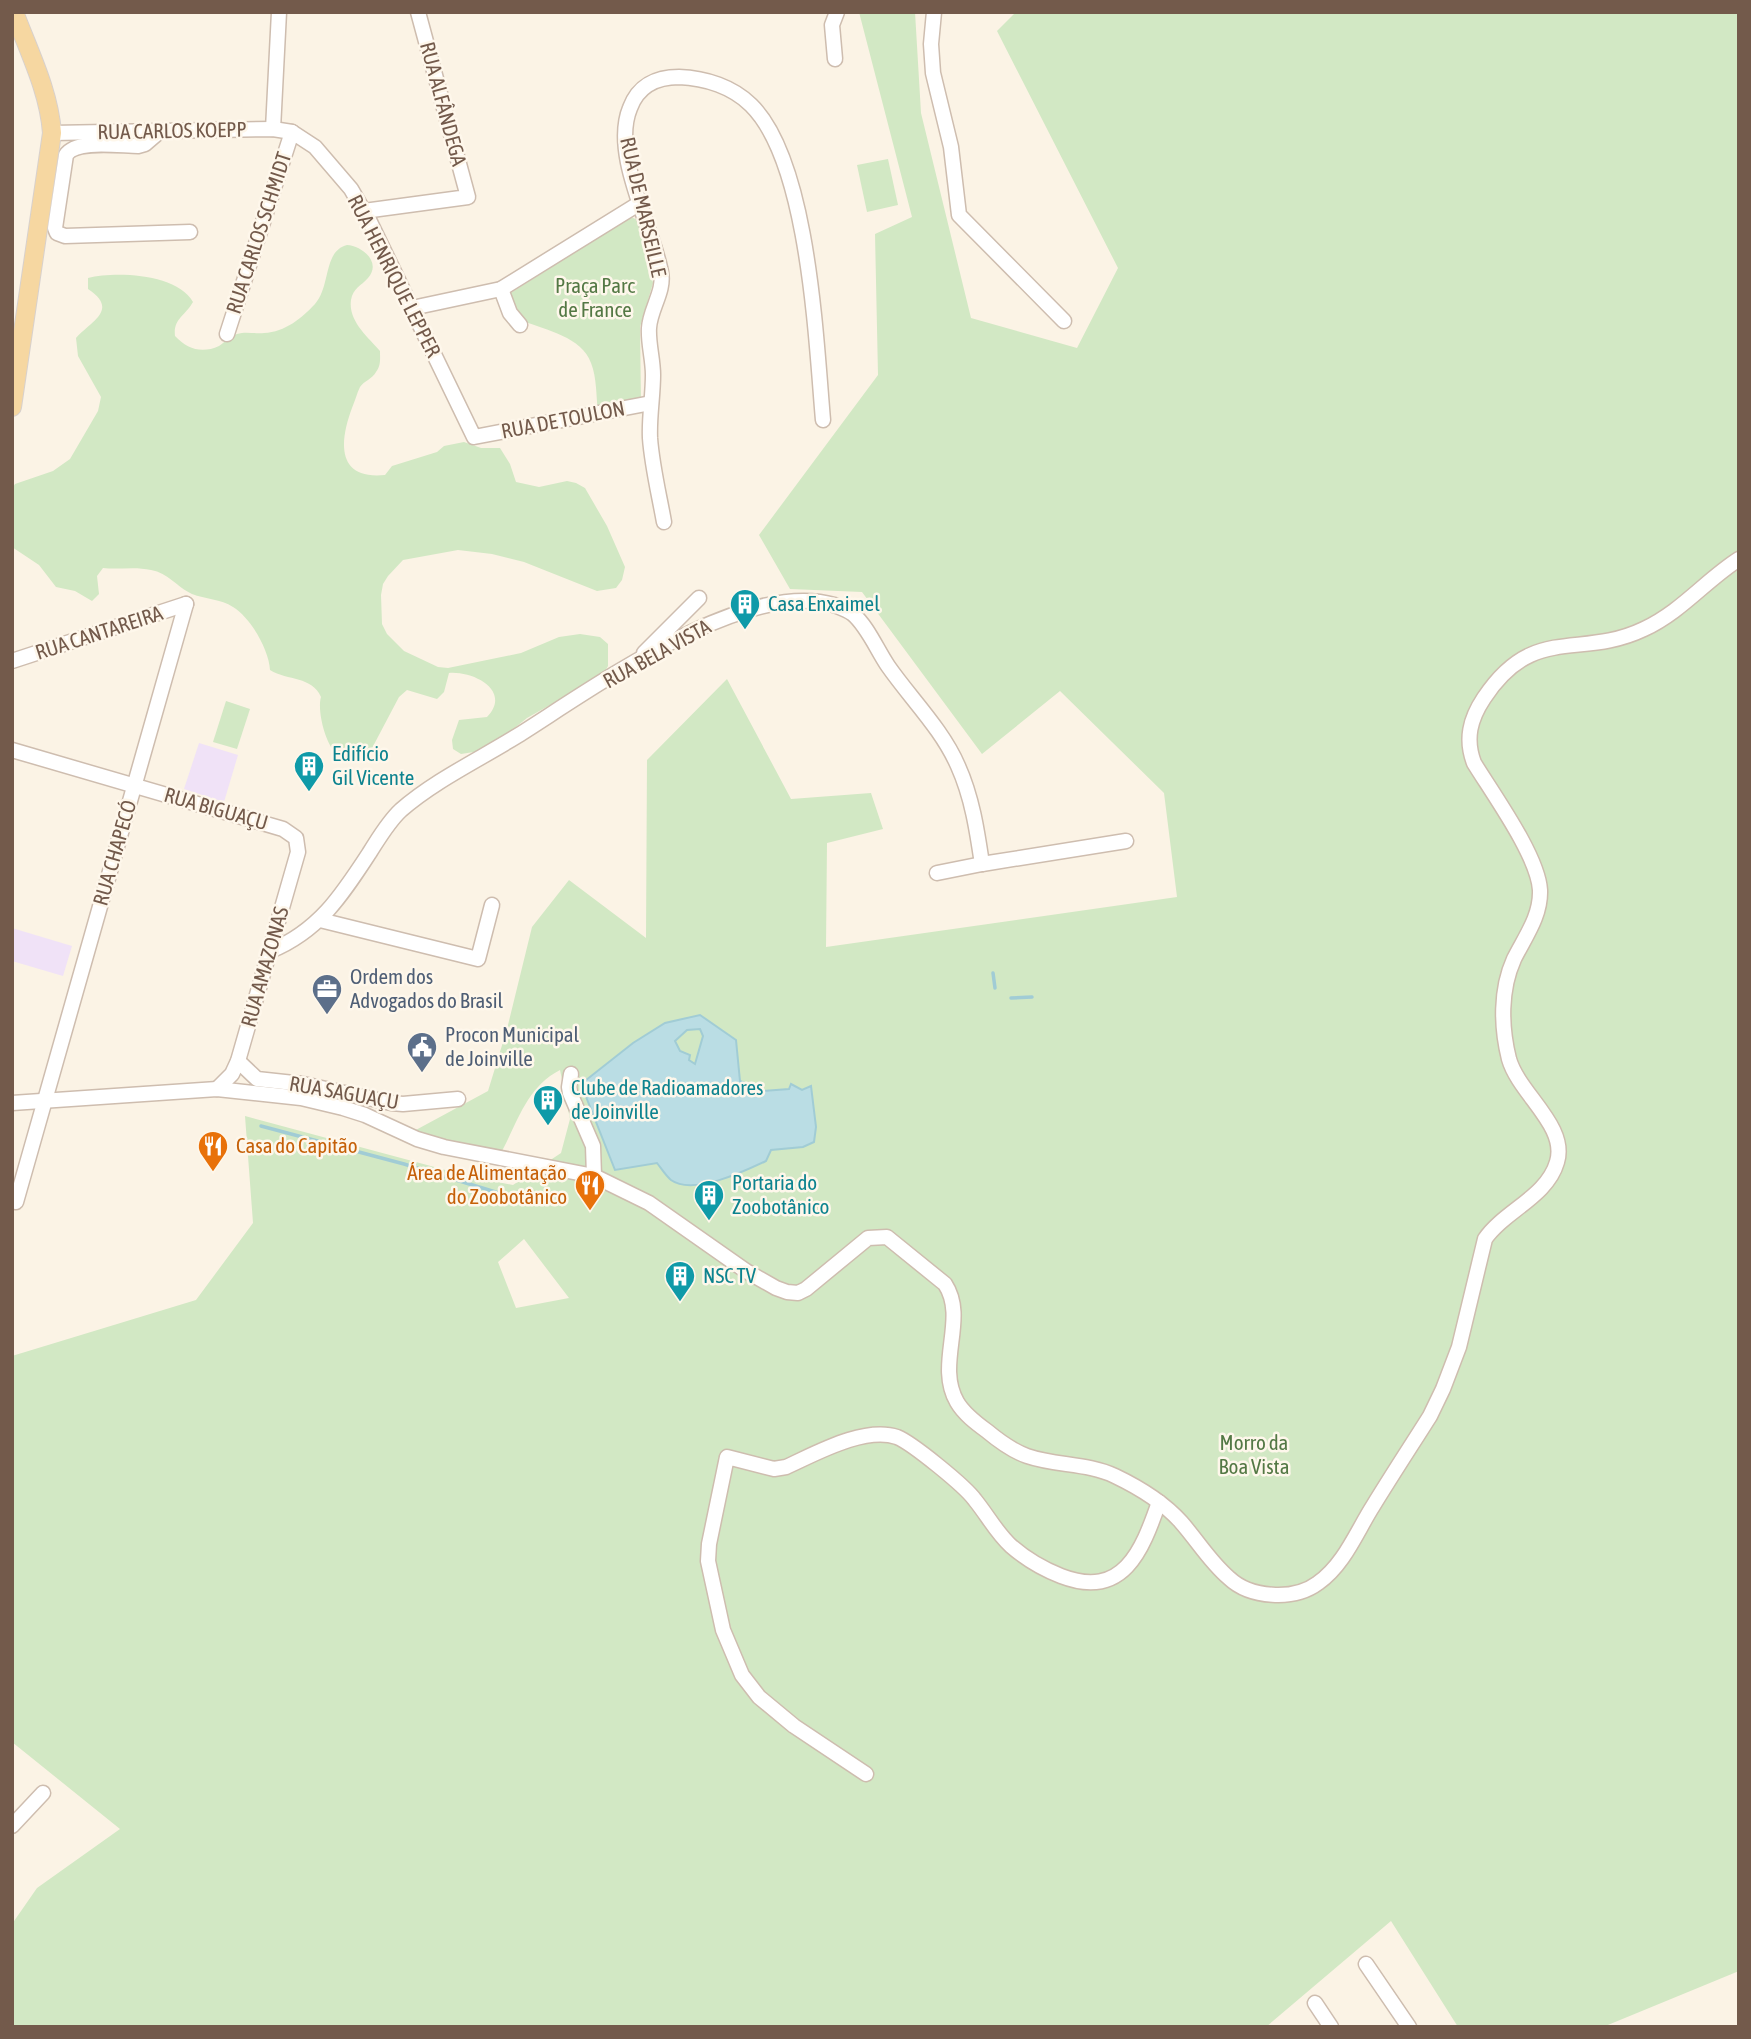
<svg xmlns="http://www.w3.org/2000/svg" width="1751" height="2039" viewBox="0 0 1751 2039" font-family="'Asap Condensed',sans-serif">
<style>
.education{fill:#f0e2f7}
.green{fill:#d2e8c4;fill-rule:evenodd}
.water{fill:#badde4;stroke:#a1ccd5;stroke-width:2;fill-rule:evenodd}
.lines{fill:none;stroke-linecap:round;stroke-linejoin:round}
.stream{stroke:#a1ccd5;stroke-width:3.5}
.minor-casing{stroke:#cebdaf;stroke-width:17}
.major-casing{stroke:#d8d1cd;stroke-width:20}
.minor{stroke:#fff;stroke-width:14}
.major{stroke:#f6d7a1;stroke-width:18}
.labels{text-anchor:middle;stroke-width:5;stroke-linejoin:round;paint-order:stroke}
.street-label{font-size:21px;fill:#735a4b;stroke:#fef7eb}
.park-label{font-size:21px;fill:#537844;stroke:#fef7eb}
.culture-label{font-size:21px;fill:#0d838f;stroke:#fef7eb;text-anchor:start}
.service-label{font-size:21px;fill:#4e5e75;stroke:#fef7eb;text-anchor:start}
.food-label{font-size:21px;fill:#c56008;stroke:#fef7eb;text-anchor:start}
</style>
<rect width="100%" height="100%" fill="#fbf3e5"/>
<g class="education">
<path d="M199,743L238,755L224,802L184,789Z"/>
<path d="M12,928L72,946L63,976L12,961Z"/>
</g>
<g class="green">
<path d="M859,12H915L921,113L971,318L1077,348L1118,268L997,31L1016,12H1739V1971L1603,2027H1458L1391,1921L1266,2027H12V1924L37,1888L120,1829L12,1742V1356L196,1300L253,1223L245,1116L468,1176L513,1185L561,1153L570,1119L560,1070C527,1087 518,1121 502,1151L448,1143L414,1131L488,1091L507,1029L532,927L569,880L646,938L647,760L727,679L791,799L871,793L883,829L827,843L826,947L1177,897L1164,793L1060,691L982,754L862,592L790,589L759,535L878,375L875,234L912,217ZM524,1239L569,1298L516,1308L498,1262Z"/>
<path d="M888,159L898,205L867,212L857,165Z"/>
<path d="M631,217L640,221L642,225L653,283L640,327L641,403L598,412C596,396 597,378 591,363C582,337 546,330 523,321L518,317L509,294Z"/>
<path d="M347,245C362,246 382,262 368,278C361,286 353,288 351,300C348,321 368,337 380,351C380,359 381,366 376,372C372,379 364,381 360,387C357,393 355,401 352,408C340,440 335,480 385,475L392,466L437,452L444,446L464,442L481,448H500L510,464L516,482L539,487L567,481L576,483L585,488L607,526L625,567L622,580L616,588L597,591L524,562L492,554L458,550L403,560L388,576L383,584L381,595L382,624L387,634L404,651L438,667L448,668L521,653L559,637L580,634L600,637L608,644V666L603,675L527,718L497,742L480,751L461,754L453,749L452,740L459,720L487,717C512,691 474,671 449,673L444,692L437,699L407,690L399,697L370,752L363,758C354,758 343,759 335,752C325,742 317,710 321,697C312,676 288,681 270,670C269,650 251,618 233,607C221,599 205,599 192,594C177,587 168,573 151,570C134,566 119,570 103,568L97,576L99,594L92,601L75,591L56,587L39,565L12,547V489L15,484L53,471L70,459L98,411L101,397L78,356L76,338C90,322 120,310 88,289V278C117,271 177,274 193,302C185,316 173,319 175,336C187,349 202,354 219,346C225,342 230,336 237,334C246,331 255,334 264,333C285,332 302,318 315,304C331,286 323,251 347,245Z"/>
<path d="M226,701L250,709L237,749L213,742Z"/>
</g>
<path class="water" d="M700,1015L736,1040L740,1081L763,1091L789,1089L791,1084L802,1090L811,1086L816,1127L814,1142L803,1147L771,1150L766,1161C745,1171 693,1196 671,1180C666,1176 661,1168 657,1163L615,1170L581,1084L633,1043L665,1023ZM700,1029L703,1036L695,1064L689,1060L690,1055L680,1051L675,1041L687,1030Z"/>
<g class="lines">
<g class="stream">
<path d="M993,973L995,988"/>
<path d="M1011,998L1032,997"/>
<path d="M261,1126L404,1164L502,1194"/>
</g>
<g class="minor-casing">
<g id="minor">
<path d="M934,12L931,44L933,73L951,147L959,215L1064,321"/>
<path d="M835,59L832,25L837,12"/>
<path d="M273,129L279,12"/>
<path d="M159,132L145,144L138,146C120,146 76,139 66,155L55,228L57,233L65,236L190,232"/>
<path d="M52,133L273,129L292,132L315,147L351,189L370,222L474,437L651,403"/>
<path d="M364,211L468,197L418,12"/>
<path d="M501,289L510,313L520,325"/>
<path d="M412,308L501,289L640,203"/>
<path d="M227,334L292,132"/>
<path d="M664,522C659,494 652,466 650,438C649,417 653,396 653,375C653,359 648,343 649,328C650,309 665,291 661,272C652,225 611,154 630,108C638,86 656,77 679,77C706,78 733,87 751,105C809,162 816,341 823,420"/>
<path d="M644,653L699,598"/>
<path d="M12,661L186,604"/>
<path d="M12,750L283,829L296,838L298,852L238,1061L232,1074L217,1089"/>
<path d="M937,873L982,864L1126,841"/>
<path d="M320,920L478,959L492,905"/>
<path d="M270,951C319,931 342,895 370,852C379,838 388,822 401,810C434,781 480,759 517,736C592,689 744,578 834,605C839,607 848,610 853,614C868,627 877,650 888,666C911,699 942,729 958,766C972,797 977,830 982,864"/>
<path d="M238,1061L257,1079L303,1084L391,1103L403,1104L458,1099"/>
<path d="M571,1074L569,1087L570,1093L593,1146L594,1176"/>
<path d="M12,1103L217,1089L301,1098L343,1108L365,1115L417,1139L444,1147L594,1176L649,1203L746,1271L776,1288L787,1292L798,1293L806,1289L868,1238L887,1237L945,1284C968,1319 935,1364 957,1402C964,1414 976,1423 987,1431C999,1441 1013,1451 1027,1456C1056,1466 1088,1463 1115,1476C1138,1487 1164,1503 1181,1522C1197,1540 1210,1562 1229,1578C1250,1598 1294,1601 1318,1583C1344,1565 1357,1531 1373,1506C1392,1475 1411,1446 1430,1416L1443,1389L1459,1347L1485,1239C1504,1211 1547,1197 1557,1162C1568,1126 1519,1094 1509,1059C1501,1027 1500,990 1514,959C1525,937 1541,916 1540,890C1538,856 1493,794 1474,763C1465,739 1470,719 1484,698C1534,623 1579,660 1644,629C1681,612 1706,580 1739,559"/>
<path d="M16,1202L186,604"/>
<path d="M866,1774L794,1726L759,1697L742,1675L723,1630L708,1561L709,1544L727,1457L774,1469L786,1467C815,1454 864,1426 897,1437C912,1443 965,1486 975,1500C988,1516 996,1532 1011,1546C1026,1559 1043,1569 1061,1576C1123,1600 1142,1551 1159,1502"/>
<path d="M12,1826L43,1793"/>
<path d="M1366,1964L1409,2027"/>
<path d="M1315,2003L1331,2027"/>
</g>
</g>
<g class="major-casing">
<path id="major" d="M12,407L52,133C49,91 29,52 14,12"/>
</g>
<use href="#minor" class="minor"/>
<use href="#major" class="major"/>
</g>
<defs>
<g id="building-pin" transform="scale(1.575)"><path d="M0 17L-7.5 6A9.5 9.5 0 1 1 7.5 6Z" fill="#0f9aa8" stroke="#fef7eb"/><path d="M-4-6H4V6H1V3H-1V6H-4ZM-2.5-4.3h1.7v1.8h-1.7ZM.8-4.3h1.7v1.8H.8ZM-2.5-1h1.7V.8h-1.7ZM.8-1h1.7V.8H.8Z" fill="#fff"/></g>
<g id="office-pin" transform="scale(1.575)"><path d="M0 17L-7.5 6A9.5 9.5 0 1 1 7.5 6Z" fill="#5c6f8a" stroke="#fef7eb"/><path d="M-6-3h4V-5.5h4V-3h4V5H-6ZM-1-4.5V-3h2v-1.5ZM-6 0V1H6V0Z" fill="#fff"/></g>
<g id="civic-pin" transform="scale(1.575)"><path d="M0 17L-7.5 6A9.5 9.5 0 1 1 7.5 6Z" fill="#5c6f8a" stroke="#fef7eb"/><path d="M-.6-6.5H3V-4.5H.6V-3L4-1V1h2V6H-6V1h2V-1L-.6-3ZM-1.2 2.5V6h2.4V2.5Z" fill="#fff"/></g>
<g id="restaurant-pin" transform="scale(1.575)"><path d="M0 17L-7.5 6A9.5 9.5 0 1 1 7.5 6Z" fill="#e8710a" stroke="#fef7eb"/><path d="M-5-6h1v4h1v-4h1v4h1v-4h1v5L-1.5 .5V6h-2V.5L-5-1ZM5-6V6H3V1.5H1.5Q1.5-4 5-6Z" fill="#fff"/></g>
</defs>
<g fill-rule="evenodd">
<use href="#building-pin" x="745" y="604"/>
<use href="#building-pin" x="309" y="766"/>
<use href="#office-pin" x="327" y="989"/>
<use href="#civic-pin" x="422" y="1047"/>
<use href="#building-pin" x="548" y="1100"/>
<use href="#restaurant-pin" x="213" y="1146"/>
<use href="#restaurant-pin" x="590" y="1185"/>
<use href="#building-pin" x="709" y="1195"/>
<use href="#building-pin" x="680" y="1276"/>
</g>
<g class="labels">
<g class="street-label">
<text transform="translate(443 104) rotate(75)" y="7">RUA ALFÂNDEGA</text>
<text transform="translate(172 131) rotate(-1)" y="7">RUA CARLOS KOEPP</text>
<text transform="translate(643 207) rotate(77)" y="7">RUA DE MARSEILLE</text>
<text transform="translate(259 233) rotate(-72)" y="7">RUA CARLOS SCHMIDT</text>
<text transform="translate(394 276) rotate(63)" y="7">RUA HENRIQUE LEPPER</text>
<text transform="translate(563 420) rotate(-11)" y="7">RUA DE TOULON</text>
<text transform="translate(99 633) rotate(-18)" y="7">RUA CANTAREIRA</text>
<text transform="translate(657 654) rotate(-29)" y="7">RUA BELA VISTA</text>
<text transform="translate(216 809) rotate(16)" y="7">RUA BIGUAÇU</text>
<text transform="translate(115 853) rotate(-74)" y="7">RUA CHAPECÓ</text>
<text transform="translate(265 967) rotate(-74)" y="7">RUA AMAZONAS</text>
<text transform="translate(344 1093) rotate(10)" y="7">RUA SAGUAÇU</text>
</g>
<g class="park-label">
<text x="595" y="293">Praça Parc<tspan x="595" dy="24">de France</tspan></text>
<text x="1254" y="1450">Morro da<tspan x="1254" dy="24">Boa Vista</tspan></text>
</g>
<g class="culture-label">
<text x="768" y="611">Casa Enxaimel</text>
<text x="332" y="761">Edifício<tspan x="332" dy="24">Gil Vicente</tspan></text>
<text x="571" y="1095">Clube de Radioamadores<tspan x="571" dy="24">de Joinville</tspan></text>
<text x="732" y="1190">Portaria do<tspan x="732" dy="24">Zoobotânico</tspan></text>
<text x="703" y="1283">NSC TV</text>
</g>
<g class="service-label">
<text x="350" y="984">Ordem dos<tspan x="350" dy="24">Advogados do Brasil</tspan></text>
<text x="445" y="1042">Procon Municipal<tspan x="445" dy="24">de Joinville</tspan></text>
</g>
<g class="food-label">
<text x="236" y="1153">Casa do Capitão</text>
<text x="567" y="1180" text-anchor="end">Área de Alimentação<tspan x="567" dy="24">do Zoobotânico</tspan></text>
</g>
</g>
<rect width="1751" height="2039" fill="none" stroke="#735a4b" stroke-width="28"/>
</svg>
